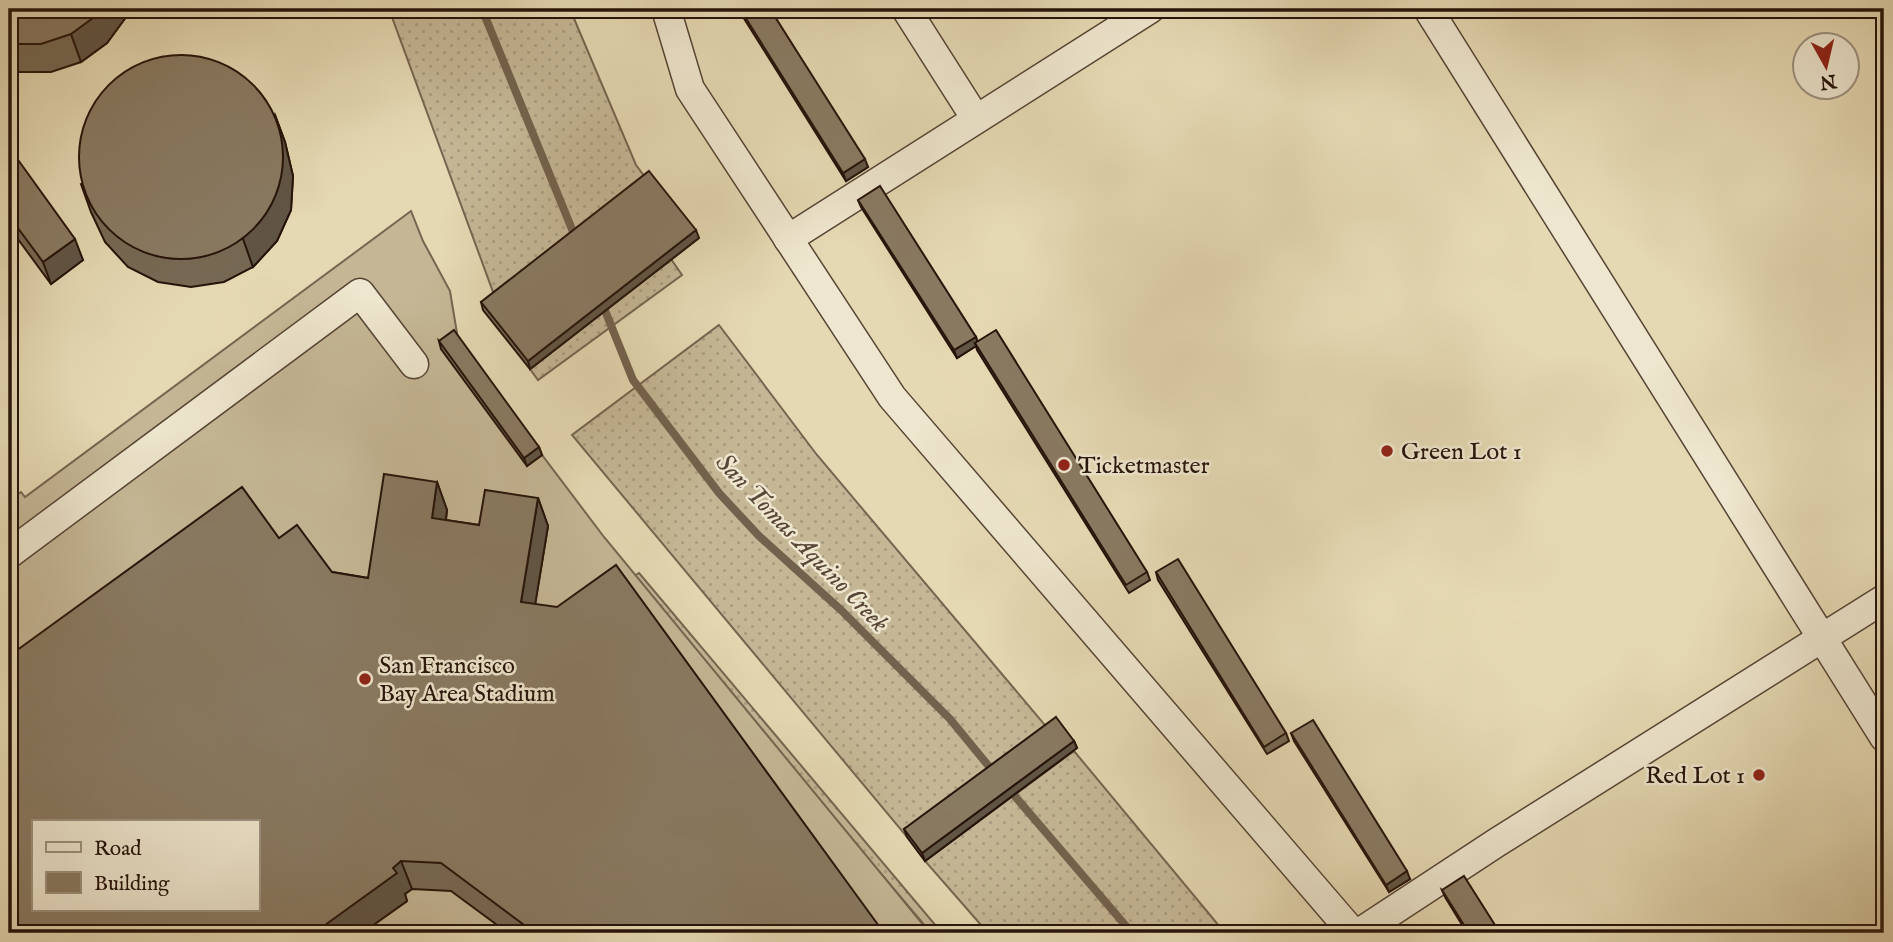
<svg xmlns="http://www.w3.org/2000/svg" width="1893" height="942" viewBox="0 0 1893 942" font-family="'IM FELL English',serif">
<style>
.grass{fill:url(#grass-dots);stroke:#766550;stroke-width:2}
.garden{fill:#c5b796;stroke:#766550;stroke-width:2;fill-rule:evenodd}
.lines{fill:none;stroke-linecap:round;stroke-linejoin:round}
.stream{stroke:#72624d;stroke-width:8}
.minor-casing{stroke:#564434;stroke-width:31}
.minor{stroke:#eee6ce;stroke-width:28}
.wall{fill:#766954;stroke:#26130a;stroke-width:2}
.shaded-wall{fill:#605545;stroke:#26130a;stroke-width:2}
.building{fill:#897a62;stroke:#26130a;stroke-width:2;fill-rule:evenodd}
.poi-dot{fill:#8f2418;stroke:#eee6ce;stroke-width:2.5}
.labels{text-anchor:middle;stroke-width:5;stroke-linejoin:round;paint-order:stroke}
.poi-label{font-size:24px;fill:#26130a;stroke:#eee6ce;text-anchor:start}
.water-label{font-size:26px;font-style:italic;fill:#584737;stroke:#eee6ce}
</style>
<defs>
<pattern id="grass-dots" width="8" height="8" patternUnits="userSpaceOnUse" patternTransform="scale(1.75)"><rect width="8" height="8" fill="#c5b796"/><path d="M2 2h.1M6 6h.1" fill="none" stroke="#a99c80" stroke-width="1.8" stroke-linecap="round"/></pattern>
</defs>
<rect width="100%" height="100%" fill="#e5d9b3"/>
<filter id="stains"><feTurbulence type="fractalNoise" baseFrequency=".00286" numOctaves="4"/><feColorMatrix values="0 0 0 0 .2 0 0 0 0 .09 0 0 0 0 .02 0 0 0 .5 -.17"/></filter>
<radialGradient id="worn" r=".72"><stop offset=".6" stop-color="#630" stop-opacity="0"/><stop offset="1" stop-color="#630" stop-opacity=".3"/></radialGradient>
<g class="grass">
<path d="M389,9H570L636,165L648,181L496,300Z"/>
<path d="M671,259L682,275L538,380L530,369Z"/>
<path d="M719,325L817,455L1050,731L907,837L572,435Z"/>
<path d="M639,573L942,933H931L631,578Z"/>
<path d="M1074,751L1225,933H988L925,861Z"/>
</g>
<path class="garden" d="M411,211L423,241L450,291L457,333L447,340L535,460L542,455L604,537L930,933H9V500L21,492L25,497ZM33,821H257V909H33Z"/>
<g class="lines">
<g class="stream">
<path d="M482,9L576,239"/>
<path d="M602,303L633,380L719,493L759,536L841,610L950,719L996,775"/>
<path d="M1007,787L1132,933"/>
</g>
<g class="minor-casing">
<g id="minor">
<path d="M666,9L690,89L892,397L1353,933"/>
<path d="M906,9L976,119"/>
<path d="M1428,9L1884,737"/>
<path d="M788,239L1150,9"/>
<path d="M9,554L360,293L414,364"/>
<path d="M1359,933L1496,843L1884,599"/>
</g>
</g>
<use href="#minor" class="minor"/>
</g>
<g class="wall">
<path d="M9,9L126,17L107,43L81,62L51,72H19L9,68Z"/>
<path d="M738,9H770L868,167L846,181Z"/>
<path d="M275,115L285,142L293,176L291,210L277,241L253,267L224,282L191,287L158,282L128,267L105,242L91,212L81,184Z"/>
<path d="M9,162L83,260L51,284L9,227Z"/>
<path d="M858,200L976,337L977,341L1147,572L1150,580L1129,593L977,350L976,346L957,358L861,207Z"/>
<path d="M699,238L530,369L483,310L481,302Z"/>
<path d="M439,341L539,447L542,455L527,466L441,349Z"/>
<path d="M437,482L447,510L446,520L479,525L538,498L548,526L535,604L884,933H508L451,891L412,889L405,894L407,901L362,933H9L279,538L332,572L368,578Z"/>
<path d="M1156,572L1286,733L1289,741L1267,754L1158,580Z"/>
<path d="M1291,733L1410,879L1389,892L1294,741Z"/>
<path d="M1074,741L1077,748L925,861L907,837L904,829Z"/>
<path d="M1442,890L1500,933H1467L1445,897Z"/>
</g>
<g class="shaded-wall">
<path d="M102,9H128L126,17L107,43L81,62L71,34Z"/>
<path d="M275,115L285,142L293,176L291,210L277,241L253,267L243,239Z"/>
<path d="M865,159L868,167L846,181L843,173Z"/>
<path d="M696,230L699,238L530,369L528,361Z"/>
<path d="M75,239L83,260L51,284L43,262Z"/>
<path d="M9,292L15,309L9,314Z"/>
<path d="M976,337L978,344L975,343L976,346L957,358L954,350Z"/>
<path d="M539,447L542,455L527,466L524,458Z"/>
<path d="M437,482L447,510L442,546L432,518Z"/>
<path d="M538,498L548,526L531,630L521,602Z"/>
<path d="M1074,741L1077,748L925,861L922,853Z"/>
<path d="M401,861L412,889L405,894L407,901L362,933H314Z"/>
<path d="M1407,871L1410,879L1389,892L1386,885Z"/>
<path d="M260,928L262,933H252Z"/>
</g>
<g class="building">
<path d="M9,9H102L97,15L71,34L41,44H9Z"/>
<path d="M740,9H770L865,159L843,173Z"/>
<circle cx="181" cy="157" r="102"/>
<path d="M16,157L75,239L43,262L9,216V162Z"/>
<path d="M649,171L696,230L528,361L481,302Z"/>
<path d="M880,186L976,337L954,350L858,200Z"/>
<path d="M454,330L539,447L524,458L439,341Z"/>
<path d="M996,330L1147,572L1126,585L975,343Z"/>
<path d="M384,474L437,482L432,518L479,525L485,490L538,498L521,602L557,607L616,565L884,933H530L524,925L441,863L401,861L393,868L397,873L314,933H264L260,928L252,933H9V656L242,487L279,538L297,525L332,572L368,578ZM33,821H257V909H33Z"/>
<path d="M1178,559L1286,733L1264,747L1156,572Z"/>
<path d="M1056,717L1074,741L922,853L904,829Z"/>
<path d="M1313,720L1407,871L1386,885L1291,733Z"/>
<path d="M1464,876L1500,933H1469L1442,890Z"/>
</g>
<g class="poi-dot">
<circle cx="1387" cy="451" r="7"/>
<circle cx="1064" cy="465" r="7"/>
<circle cx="365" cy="679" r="7"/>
<circle cx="1759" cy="775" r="7"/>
</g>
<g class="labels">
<g class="poi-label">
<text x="1401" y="459">Green Lot 1</text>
<text x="1078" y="473">Ticketmaster</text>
<text x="379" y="673">San Francisco<tspan x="379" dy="28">Bay Area Stadium</tspan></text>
<text x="1745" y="783" text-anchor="end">Red Lot 1</text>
</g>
<g class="water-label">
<text transform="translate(803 542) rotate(46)" y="9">San Tomas Aquino Creek</text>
</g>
</g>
<rect width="1893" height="942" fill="none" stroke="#e5d9b3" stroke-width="35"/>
<rect x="10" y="10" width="1872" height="921" fill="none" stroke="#26130a" stroke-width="3.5"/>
<rect x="18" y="18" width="1858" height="907" fill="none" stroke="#26130a" stroke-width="2"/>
<rect x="32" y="820" width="228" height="91" fill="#eee6ce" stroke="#9e9280" stroke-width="2"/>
<rect x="46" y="842" width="35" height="10" fill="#eee6ce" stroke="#9e9280" stroke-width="2"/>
<text x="94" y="855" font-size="21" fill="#26130a">Road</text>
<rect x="46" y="872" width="35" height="21" fill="#897a62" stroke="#9e9280" stroke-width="2"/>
<text x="94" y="890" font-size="21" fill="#26130a">Building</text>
<g transform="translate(1826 66) rotate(172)"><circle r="33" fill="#eee6ce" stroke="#9e9280" stroke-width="2"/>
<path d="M0-5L12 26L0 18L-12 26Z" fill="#8f2418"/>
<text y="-10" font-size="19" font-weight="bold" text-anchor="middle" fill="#26130a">N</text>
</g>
<rect width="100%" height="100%" filter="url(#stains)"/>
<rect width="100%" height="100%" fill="url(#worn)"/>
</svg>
